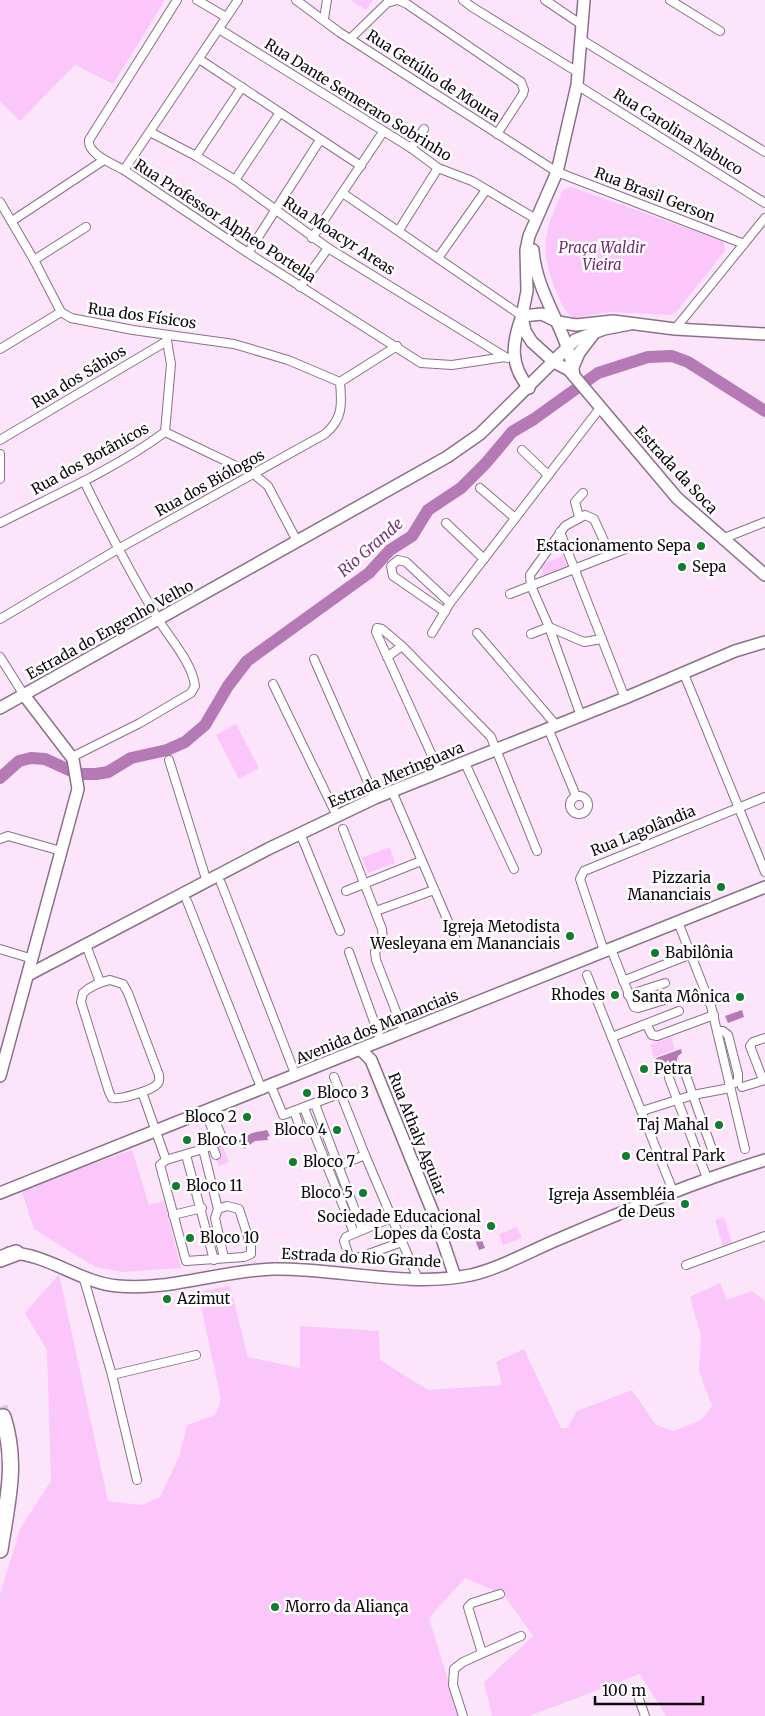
<svg xmlns="http://www.w3.org/2000/svg" width="765" height="1716" viewBox="0 0 765 1716" font-family="Merriweather,serif">
<style>
.green{fill:#fbc6fa}
.water{fill:#b57ab5}
.lines{fill:none;stroke-linecap:round;stroke-linejoin:round}
.river{stroke:#b57ab5;stroke-width:12}
.highway-tunnel{stroke:#d9c4d8;stroke-width:15;stroke-dasharray:15 8;stroke-linecap:butt}
.street-casing{stroke:#8a7089;stroke-width:10}
.secondary-casing{stroke:#8a7089;stroke-width:14}
.highway-casing{stroke:#8a7089;stroke-width:18}
.street{stroke:#fff;stroke-width:8}
.secondary{stroke:#fff;stroke-width:11}
.highway{stroke:#fff;stroke-width:15}
.poi-dot{fill:#117b2f;stroke:#fff;stroke-width:2}
.labels{text-anchor:middle;stroke-width:5;stroke-linejoin:round;paint-order:stroke}
.street-label{font-size:15px;fill:#110811;stroke:#fff}
.park-label{font-size:15px;font-style:italic;fill:#742c74;stroke:#fff}
.poi-label{font-size:15px;fill:#110811;stroke:#fff;text-anchor:end}
.water-label{font-size:16px;font-style:italic;fill:#7d357e;stroke:#fff}
</style>
<rect width="100%" height="100%" fill="#fce5fb"/>
<g class="green">
<path d="M0,0H165L113,84L75,65L20,121L0,102Z"/>
<path d="M350,0H373L366,10Z"/>
<path d="M571,187L721,240L724,243L725,251L677,311L670,315L609,312L574,318C564,312 561,303 557,293C538,247 544,234 563,190Z"/>
<path d="M563,556L568,568L545,577L540,565Z"/>
<path d="M236,724L259,768L239,779L216,735Z"/>
<path d="M390,847L395,863L368,873L362,858Z"/>
<path d="M671,1037L675,1049L654,1057L650,1045Z"/>
<path d="M223,1146L229,1162L219,1166L212,1150Z"/>
<path d="M132,1150L149,1205L164,1201L181,1268L123,1272L95,1267L34,1229L21,1189Z"/>
<path d="M724,1217L732,1243L723,1246L715,1220Z"/>
<path d="M517,1227L522,1238L503,1245L499,1234Z"/>
<path d="M59,1274L108,1501L142,1505L160,1497L179,1457L187,1425L215,1415L221,1400L198,1292L230,1286L248,1357L300,1368V1326L379,1331L380,1360L428,1390L502,1385L496,1362L524,1349L561,1428H567L577,1411L632,1390L656,1425L674,1431L701,1420L712,1406L699,1371L701,1336L690,1297L720,1283L727,1300L752,1291L765,1301V1716H666L640,1674L529,1716H492L484,1682L533,1636L503,1594L465,1578L429,1618L459,1716H0V1594L20,1529L51,1481L47,1350L25,1313Z"/>
</g>
<g class="water">
<path d="M742,1010L744,1017L728,1023L725,1016Z"/>
<path d="M681,1049L682,1053L678,1056L676,1064H671L668,1060L662,1066L658,1064L656,1058Z"/>
<path d="M267,1130L270,1136L267,1137L268,1140L255,1141L244,1149L243,1146L240,1147L238,1141L252,1133Z"/>
<path d="M480,1235L485,1248L479,1250L474,1237Z"/>
</g>
<g class="lines">
<path class="river" d="M0,778L19,761L31,758L45,759L78,774H96L108,772L131,758L167,750L185,742L205,725L228,686L247,661L369,573L390,550L412,536L428,510L461,488L486,463L512,432L534,419L598,373L648,357L672,356L688,362L765,411"/>
<path class="highway-tunnel" d="M0,1407L3,1417"/>
<g class="street-casing">
<g id="street">
<path d="M177,0L89,140C87,154 113,164 124,170L248,253L421,363L452,365L505,357"/>
<path d="M197,0L226,17"/>
<path d="M296,0L339,32L557,172L744,244"/>
<path d="M398,0L407,4L521,82L524,90L523,94L497,134"/>
<path d="M463,0L472,7L579,73"/>
<path d="M545,0L582,25"/>
<path d="M670,0L720,31"/>
<path d="M324,19L327,0"/>
<path d="M219,29L411,148L438,168L472,181L536,219"/>
<path d="M351,38L387,3L397,0"/>
<path d="M582,40L765,152"/>
<path d="M199,59L361,166"/>
<path d="M577,85L765,203"/>
<path d="M150,132L196,156L235,180L328,248L507,358"/>
<path d="M411,148L424,129"/>
<path d="M196,156L242,87"/>
<path d="M124,170L238,0"/>
<path d="M235,180L279,114"/>
<path d="M344,194L522,316"/>
<path d="M0,202L34,260L61,312L71,318L133,330L234,344L288,360L340,382"/>
<path d="M12,221L104,160"/>
<path d="M399,230L438,168"/>
<path d="M312,238L383,132"/>
<path d="M248,253L320,140"/>
<path d="M438,258L486,190"/>
<path d="M34,260L86,227"/>
<path d="M300,287L328,248"/>
<path d="M675,329L765,218"/>
<path d="M0,349L61,312"/>
<path d="M165,432L255,475L268,486L297,541"/>
<path d="M0,440L167,341L166,337"/>
<path d="M522,450L548,475"/>
<path d="M0,454V479"/>
<path d="M480,488L515,518"/>
<path d="M579,517L575,502L583,493"/>
<path d="M0,523C55,495 115,469 165,432L171,364L167,341"/>
<path d="M446,523L484,559"/>
<path d="M560,532L625,698"/>
<path d="M722,539L765,522"/>
<path d="M510,594L633,546"/>
<path d="M445,612L393,576L391,566L398,560L406,562L450,603"/>
<path d="M0,619L118,549L325,434C343,419 342,404 340,382L397,346"/>
<path d="M432,633L450,603L600,408"/>
<path d="M477,633L556,725"/>
<path d="M531,634L549,627L584,642L602,639"/>
<path d="M0,657L24,695"/>
<path d="M387,657L402,646"/>
<path d="M314,659L375,798"/>
<path d="M684,674L765,872"/>
<path d="M273,684L337,816"/>
<path d="M581,716L549,627L531,586L530,575L565,526L585,515L594,519L610,554"/>
<path d="M548,728L576,796"/>
<path d="M72,757L140,723L191,693L195,686C192,662 170,639 158,619C131,574 107,528 84,481"/>
<path d="M169,760L207,882"/>
<path d="M464,761L514,869"/>
<path d="M439,771L376,632L377,628L382,629L402,646L491,737L537,851"/>
<path d="M392,791L456,940"/>
<circle cx="579" cy="805" r="9"/>
<path d="M343,829L382,929L383,940L375,952L376,960L404,1032"/>
<path d="M300,833L340,931"/>
<path d="M0,839L8,836L61,851"/>
<path d="M221,883L296,1076"/>
<path d="M346,891L421,861"/>
<path d="M187,901L262,1090"/>
<path d="M376,911L434,890"/>
<path d="M678,922L711,1006L745,1149"/>
<path d="M86,945L100,982"/>
<path d="M0,949L33,959"/>
<path d="M611,949L634,1007L638,1008L668,999"/>
<path d="M604,951L580,879L584,871L765,797"/>
<path d="M349,952L381,1041"/>
<path d="M587,975L673,1191"/>
<path d="M110,980L123,984L128,993L159,1075C159,1078 160,1081 158,1083C154,1090 120,1100 112,1098L109,1092L81,1002L83,993C91,986 99,982 110,980Z"/>
<path d="M623,981L691,954"/>
<path d="M628,995L665,983"/>
<path d="M646,1024L652,1035L657,1036L714,1015"/>
<path d="M717,1031H723L728,1035L738,1074V1082L729,1085"/>
<path d="M612,1037L679,1011"/>
<path d="M684,1070L714,1155"/>
<path d="M334,1077L365,1155L418,1279"/>
<path d="M669,1078L707,1178"/>
<path d="M763,1080L750,1046L753,1042L765,1038"/>
<path d="M271,1086L283,1115L341,1093"/>
<path d="M742,1087L765,1080"/>
<path d="M142,1092L166,1160"/>
<path d="M315,1104L362,1229"/>
<path d="M304,1108L354,1233"/>
<path d="M211,1111L223,1140L203,1149L166,1160L160,1165L186,1261L244,1257L251,1254V1246L239,1209L227,1206L218,1209"/>
<path d="M294,1111L298,1122"/>
<path d="M642,1111L693,1095L730,1088"/>
<path d="M206,1113L217,1142"/>
<path d="M212,1145L216,1155"/>
<path d="M203,1149L218,1209L215,1218L224,1258"/>
<path d="M186,1155L214,1260"/>
<path d="M338,1166L365,1155"/>
<path d="M173,1215L202,1208"/>
<path d="M391,1218L346,1237L344,1241L350,1259L357,1258L402,1242"/>
<path d="M686,1265L765,1236"/>
<path d="M83,1276L112,1375L137,1480"/>
<path d="M112,1375L196,1355"/>
<path d="M482,1653L468,1607L472,1603L500,1594"/>
<path d="M639,1699L645,1716"/>
<path d="M463,1716L453,1685L454,1669L463,1662L521,1636"/>
</g>
</g>
<g class="secondary-casing">
<g id="secondary">
<path d="M584,0L577,85L557,172L529,236L526,250L527,291L522,316L525,331L532,342L554,362L569,370L677,498L765,575"/>
<path d="M533,250C536,295 569,331 574,376"/>
<path d="M573,367L579,353L595,332"/>
<path d="M529,388C509,364 512,343 522,316L542,314L558,322L576,325L613,321L675,329L765,334"/>
<path d="M0,708L447,457L480,434L575,340L604,329L630,324"/>
<path d="M28,975L268,849L375,798L625,698L735,651L765,642"/>
<path d="M361,1050L371,1060L434,1215L455,1277"/>
<path d="M0,1076L78,789L73,759L24,695"/>
<path d="M0,1193L765,887"/>
<path d="M9,1253C47,1253 80,1283 118,1286C170,1291 222,1270 274,1269C339,1268 406,1288 471,1275C501,1268 530,1251 559,1239C627,1210 694,1182 765,1160"/>
</g>
</g>
<g class="highway-casing">
<g id="highway">
<path d="M0,1259L16,1253"/>
<path d="M0,1550C7,1502 18,1464 3,1417"/>
</g>
</g>
<use href="#street" class="street"/>
<use href="#secondary" class="secondary"/>
<use href="#highway" class="highway"/>
</g>
<g class="poi-dot">
<circle cx="701" cy="546" r="5"/>
<circle cx="682" cy="567" r="5"/>
<circle cx="721" cy="887" r="5"/>
<circle cx="570" cy="936" r="5"/>
<circle cx="655" cy="953" r="5"/>
<circle cx="615" cy="995" r="5"/>
<circle cx="740" cy="997" r="5"/>
<circle cx="644" cy="1069" r="5"/>
<circle cx="307" cy="1093" r="5"/>
<circle cx="247" cy="1117" r="5"/>
<circle cx="719" cy="1125" r="5"/>
<circle cx="337" cy="1130" r="5"/>
<circle cx="187" cy="1140" r="5"/>
<circle cx="626" cy="1156" r="5"/>
<circle cx="293" cy="1162" r="5"/>
<circle cx="176" cy="1186" r="5"/>
<circle cx="363" cy="1193" r="5"/>
<circle cx="685" cy="1204" r="5"/>
<circle cx="491" cy="1226" r="5"/>
<circle cx="190" cy="1238" r="5"/>
<circle cx="167" cy="1299" r="5"/>
<circle cx="275" cy="1607" r="5"/>
</g>
<g class="labels">
<g class="street-label">
<text transform="translate(433 76) rotate(33)" y="5">Rua Getúlio de Moura</text>
<text transform="translate(358 100) rotate(32)" y="5">Rua Dante Semeraro Sobrinho</text>
<text transform="translate(678 132) rotate(32)" y="5">Rua Carolina Nabuco</text>
<text transform="translate(655 195) rotate(21)" y="5">Rua Brasil Gerson</text>
<text transform="translate(225 221) rotate(33)" y="5">Rua Professor Alpheo Portella</text>
<text transform="translate(339 236) rotate(33)" y="5">Rua Moacyr Areas</text>
<text transform="translate(142 316) rotate(8)" y="5">Rua dos Físicos</text>
<text transform="translate(79 377) rotate(-31)" y="5">Rua dos Sábios</text>
<text transform="translate(90 459) rotate(-29)" y="5">Rua dos Botânicos</text>
<text transform="translate(676 470) rotate(47)" y="5">Estrada da Soca</text>
<text transform="translate(210 483) rotate(-29)" y="5">Rua dos Biólogos</text>
<text transform="translate(110 630) rotate(-29)" y="5">Estrada do Engenho Velho</text>
<text transform="translate(396 775) rotate(-23)" y="5">Estrada Meringuava</text>
<text transform="translate(643 831) rotate(-22)" y="5">Rua Lagolândia</text>
<text transform="translate(377 1027) rotate(-22)" y="5">Avenida dos Mananciais</text>
<text transform="translate(417 1134) rotate(68)" y="5">Rua Athaly Aguiar</text>
<text transform="translate(361 1258) rotate(3)" y="5">Estrada do Rio Grande</text>
</g>
<g class="park-label">
<text x="602" y="253">Praça Waldir<tspan x="602" dy="17">Vieira</tspan></text>
</g>
<g class="poi-label">
<text x="691" y="551">Estacionamento Sepa</text>
<text x="692" y="572" text-anchor="start">Sepa</text>
<text x="711" y="883">Pizzaria<tspan x="711" dy="17">Mananciais</tspan></text>
<text x="560" y="932">Igreja Metodista<tspan x="560" dy="17">Wesleyana em Mananciais</tspan></text>
<text x="665" y="958" text-anchor="start">Babilônia</text>
<text x="605" y="1000">Rhodes</text>
<text x="730" y="1002">Santa Mônica</text>
<text x="654" y="1074" text-anchor="start">Petra</text>
<text x="317" y="1098" text-anchor="start">Bloco 3</text>
<text x="237" y="1122">Bloco 2</text>
<text x="709" y="1130">Taj Mahal</text>
<text x="327" y="1135">Bloco 4</text>
<text x="197" y="1145" text-anchor="start">Bloco 1</text>
<text x="636" y="1161" text-anchor="start">Central Park</text>
<text x="303" y="1167" text-anchor="start">Bloco 7</text>
<text x="186" y="1191" text-anchor="start">Bloco 11</text>
<text x="353" y="1198">Bloco 5</text>
<text x="675" y="1200">Igreja Assembléia<tspan x="675" dy="17">de Deus</tspan></text>
<text x="481" y="1222">Sociedade Educacional<tspan x="481" dy="17">Lopes da Costa</tspan></text>
<text x="200" y="1243" text-anchor="start">Bloco 10</text>
<text x="177" y="1304" text-anchor="start">Azimut</text>
<text x="285" y="1612" text-anchor="start">Morro da Aliança</text>
</g>
<g class="water-label">
<text transform="translate(370 547) rotate(-41)" y="6">Rio Grande</text>
</g>
</g>
<path d="M595 1696v8h108v-8" fill="none" stroke="#110811" stroke-width="2.5"/>
<text x="602" y="1696" font-size="15" fill="#110811" stroke="#ffffff" stroke-width="4" paint-order="stroke">100 m</text>
</svg>
